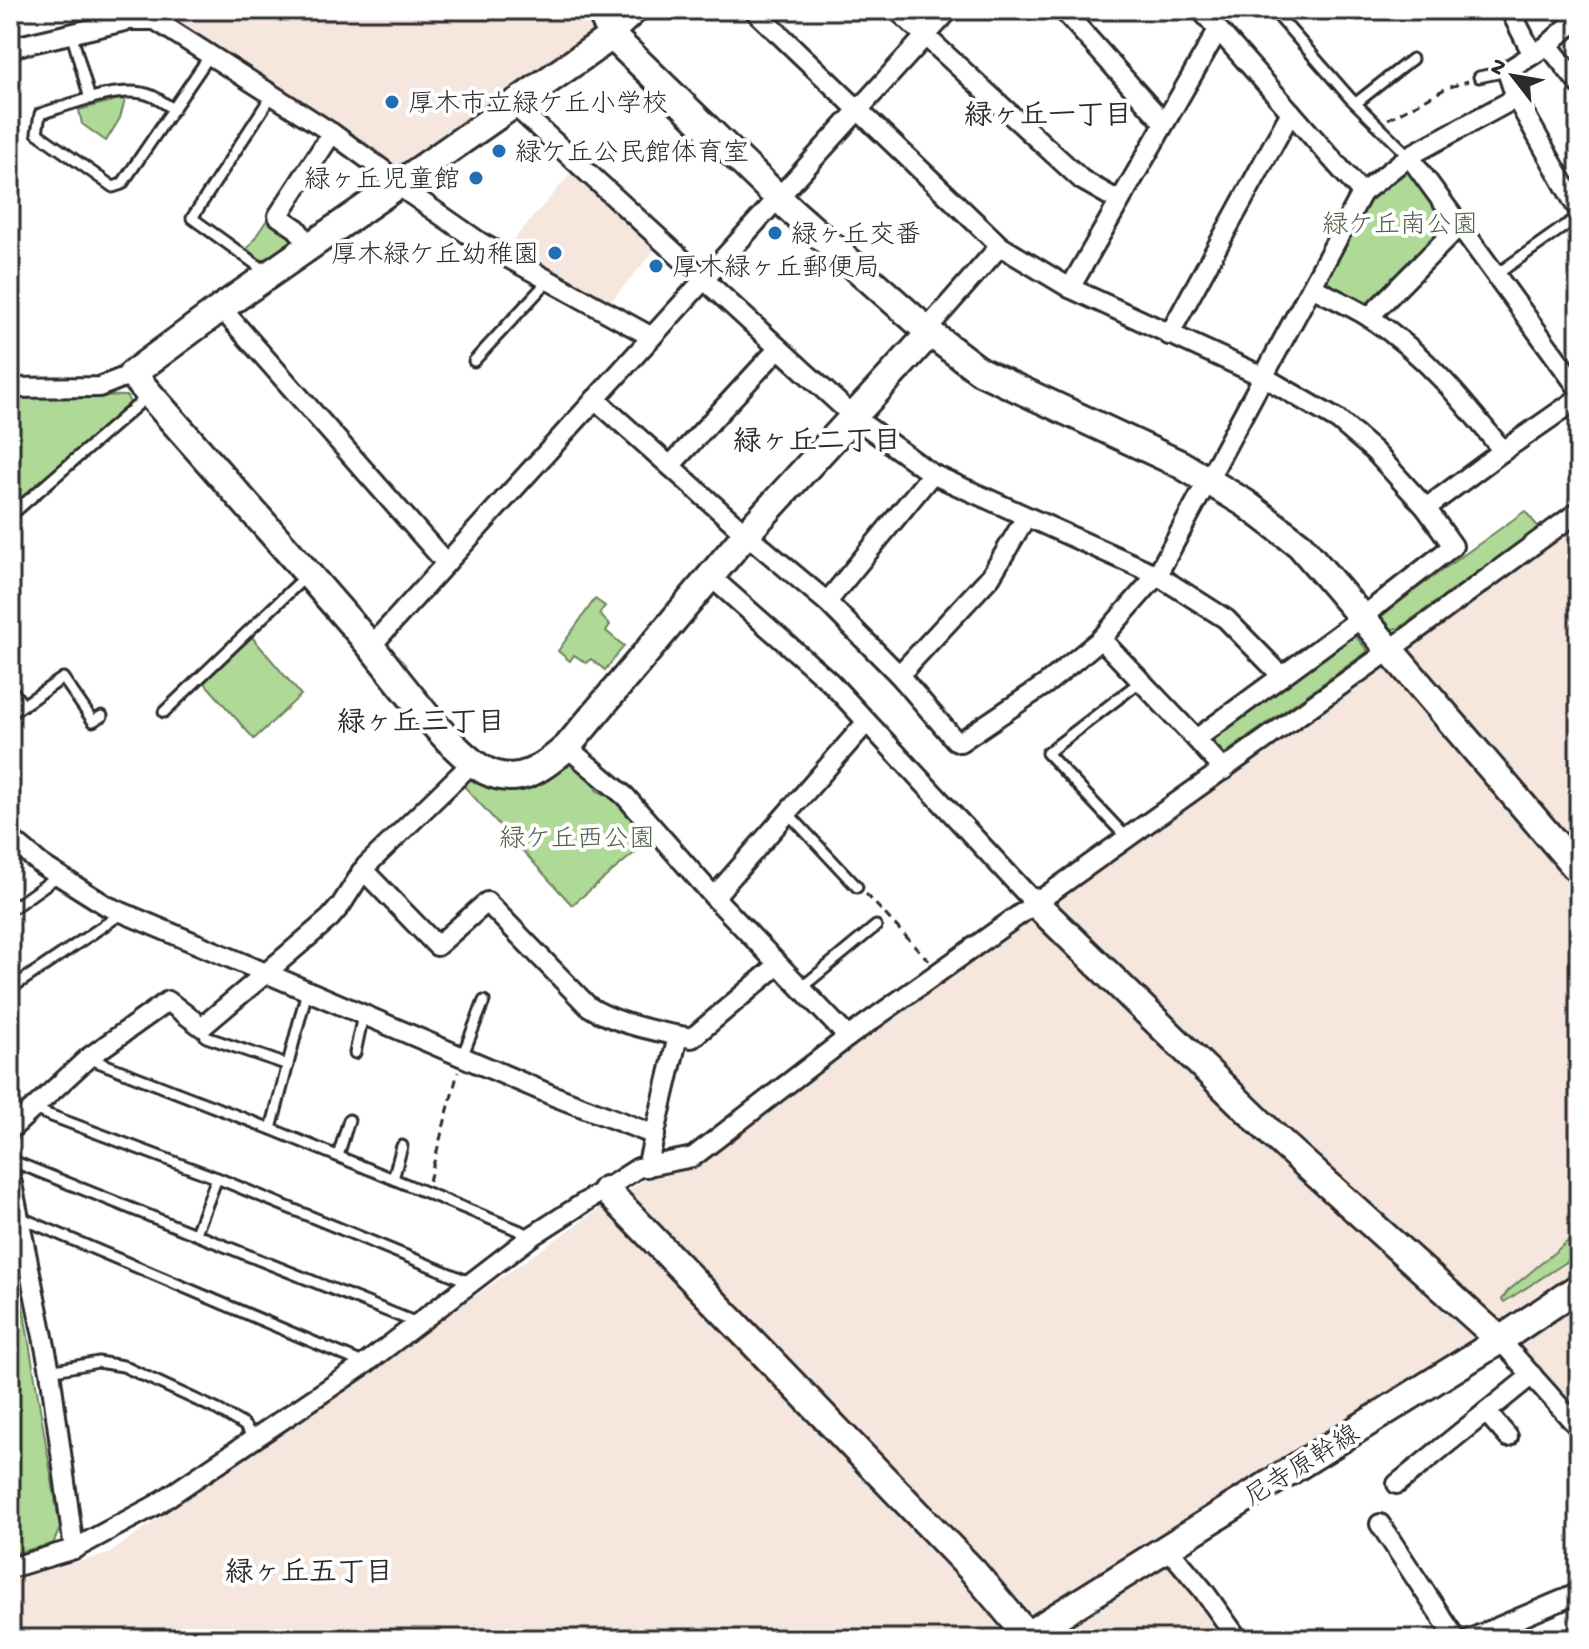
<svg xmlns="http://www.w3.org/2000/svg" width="1589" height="1649" viewBox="0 0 1589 1649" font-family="'Gochi Hand','Klee One',sans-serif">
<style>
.built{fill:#f5e6de}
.green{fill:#afd996;stroke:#6d8260;stroke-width:2}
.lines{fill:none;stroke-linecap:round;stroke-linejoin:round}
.lane-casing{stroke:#2b2b2b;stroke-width:15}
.street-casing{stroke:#2b2b2b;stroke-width:24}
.secondary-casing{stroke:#2b2b2b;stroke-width:32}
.path{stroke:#2b2b2b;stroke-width:3;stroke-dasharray:8 6;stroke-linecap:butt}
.lane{stroke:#fff;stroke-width:9}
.street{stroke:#fff;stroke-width:18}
.secondary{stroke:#fff;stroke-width:26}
.poi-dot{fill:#1f6fb2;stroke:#fff;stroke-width:3}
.labels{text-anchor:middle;stroke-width:8;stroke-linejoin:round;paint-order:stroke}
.poi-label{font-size:26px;fill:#2b2b2b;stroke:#fff;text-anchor:start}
.park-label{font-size:26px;fill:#535f4b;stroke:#fff}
.street-label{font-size:26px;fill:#2b2b2b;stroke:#fff}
.neighbourhood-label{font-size:28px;font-weight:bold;fill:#2b2b2b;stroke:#fff}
</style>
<rect width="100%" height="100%" fill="#fff"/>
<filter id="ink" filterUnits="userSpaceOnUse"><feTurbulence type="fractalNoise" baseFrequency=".0125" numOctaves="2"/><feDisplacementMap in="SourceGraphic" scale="16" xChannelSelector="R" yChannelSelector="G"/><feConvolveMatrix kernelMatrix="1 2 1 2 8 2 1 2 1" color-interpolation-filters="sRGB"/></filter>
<g filter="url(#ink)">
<g class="built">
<path d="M171,10H587L593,25L590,36L397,169L165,23Z"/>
<path d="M575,169L659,245L607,306L506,248Z"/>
<path d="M1579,521V1413L1498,1325L1156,1540L1229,1639H10V1580L108,1554L612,1200L647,1179L701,1161L810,1072Z"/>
</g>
<g class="green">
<path d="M119,99L125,100L120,118L106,141L82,124L79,110Z"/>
<path d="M1406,165L1453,221L1373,304L1363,306L1329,289L1327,280L1375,192Z"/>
<path d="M269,217L292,234L291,241L266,260L259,259L246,251Z"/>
<path d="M10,393L127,396L130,404L12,508Z"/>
<path d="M1525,511L1540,529L1399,628L1392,629L1380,615Z"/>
<path d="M595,599L605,606L599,614L610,625L606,631L624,646L605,670L591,659L586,663L574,655L570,661L558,651Z"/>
<path d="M1354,634L1368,651L1220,757L1207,737Z"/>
<path d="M252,637L301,695L254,739L204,682Z"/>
<path d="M572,763L594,784L596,790L612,798L650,840L572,905L463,785L475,777Z"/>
<path d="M10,1229L60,1528L53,1544L10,1554Z"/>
<path d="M1573,1237L1579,1244V1254L1504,1302L1502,1299L1508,1291Z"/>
</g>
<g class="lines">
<g class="lane-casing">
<g id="lane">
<path d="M1273,10L1350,98L1409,156"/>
<path d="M71,32L90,99"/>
<path d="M1479,77L1507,71"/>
<path d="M1356,103L1412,59"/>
<path d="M174,109C166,105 159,99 152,96C123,83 69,105 40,114L37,133L113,187L122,184L210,55"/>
<path d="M268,273L192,218L272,95"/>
<path d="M1497,274L1579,216"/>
<path d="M474,361L549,280"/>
<path d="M10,516L149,395"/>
<path d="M14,693L23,705"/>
<path d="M164,712L306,576"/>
<path d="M10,714L63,678L93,721L102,716"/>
<path d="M787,812L857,887"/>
<path d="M1127,838L1047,753L1141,681"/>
<path d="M10,910L58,876"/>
<path d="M801,988L876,926"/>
<path d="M10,989L121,914"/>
<path d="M202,1027L206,1037L288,1065"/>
<path d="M355,1053L363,1015"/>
<path d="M462,1057L484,1001"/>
<path d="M88,1058L271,1129L530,1235"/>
<path d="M33,1109L217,1178L472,1283"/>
<path d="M271,1129L307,991"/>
<path d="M338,1156L349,1120"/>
<path d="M10,1160L417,1323"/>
<path d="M393,1179L402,1146"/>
<path d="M19,1217L365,1364"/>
<path d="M196,1233L217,1178"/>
<path d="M50,1371L98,1362L123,1366L218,1410L244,1425L253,1437"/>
</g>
</g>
<g class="street-casing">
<g id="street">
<path d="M754,10L1000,246L1070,288L1264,377L1338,420L1374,451L1426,508L1503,451C1463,401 1426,355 1372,319C1354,307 1332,298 1312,287"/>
<path d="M897,10L1082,180L1119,201"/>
<path d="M1063,10L1164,123"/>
<path d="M1201,10L1362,193"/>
<path d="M1510,10L1532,53"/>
<path d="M1579,17L1548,45L1507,71L1516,98L1579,211"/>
<path d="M612,36L640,10"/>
<path d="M1548,45L1579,84"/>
<path d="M10,48L129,20H155L332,133L383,170L399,186L481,243L652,337"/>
<path d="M514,105L855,418L932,474L1157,575L1226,619L1282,676"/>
<path d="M1409,156L1579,389"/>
<path d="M310,248L297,229L278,216L332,133"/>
<path d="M1070,288L1218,30"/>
<path d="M221,308L446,563"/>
<path d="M1369,317L1459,226"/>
<path d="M926,330L1000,246"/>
<path d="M1169,335L1291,112"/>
<path d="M10,388L99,387L132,374"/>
<path d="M595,399L746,534L827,602L899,675L955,740L960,742L1046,684L1101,639L1157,575L1362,193L1409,156L1516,98"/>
<path d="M1503,451L1579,398"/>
<path d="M670,466L778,349"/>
<path d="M710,576L830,682L1034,902"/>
<path d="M827,602L932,474"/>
<path d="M1101,639L1196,739L1361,618L1453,546L1426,508"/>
<path d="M371,646L949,10"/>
<path d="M899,675L991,576L1026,517"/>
<path d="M1196,739L1224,770"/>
<path d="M567,747L625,796L714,897L848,1037"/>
<path d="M10,838L42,865L107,906L266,973L330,918L341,905L366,866L472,763"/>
<path d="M361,872L370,877L437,946L487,902L588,1006C614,1023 661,1033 692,1038L778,965"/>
<path d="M714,897L866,723"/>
<path d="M10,1130L88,1058L168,1001L202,1027L266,973L554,1096L655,1135"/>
<path d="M647,1167L678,1036"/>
<path d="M10,1174L50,1371L74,1549"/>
<path d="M1500,1340L1579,1428"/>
<path d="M1486,1412L1508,1437"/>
<path d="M1397,1484L1532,1375"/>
<path d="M1380,1524L1456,1639"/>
<path d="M1167,1547L1203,1590L1238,1639"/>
<path d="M10,1568L74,1549L156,1505L365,1364L532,1236L638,1168L693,1157L848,1037L1379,658L1579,511"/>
<path d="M1470,1639L1579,1593"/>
</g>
</g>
<g class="secondary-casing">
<g id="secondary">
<path d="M600,10L612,36L791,210L930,333L980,371L1180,464L1245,503L1300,545L1579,871"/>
<path d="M612,36L221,308L132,374C210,464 290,552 368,643C395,675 451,754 486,771C519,787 543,768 567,747L746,534L930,333"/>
<path d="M1034,902L1272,1134L1500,1340"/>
<path d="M606,1190L973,1571L1027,1635"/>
<path d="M1021,1639L1500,1340L1579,1287"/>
</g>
</g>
<g class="path">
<path d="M1388,119L1445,89L1468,81"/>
<path d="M866,894L929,961"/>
<path d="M429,1181L458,1072"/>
</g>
<use href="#lane" class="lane"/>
<use href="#street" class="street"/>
<use href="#secondary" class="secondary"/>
</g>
</g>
<g class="poi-dot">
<circle cx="392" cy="102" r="8"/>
<circle cx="499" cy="151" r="8"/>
<circle cx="476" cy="178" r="8"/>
<circle cx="775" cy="233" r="8"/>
<circle cx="555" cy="253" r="8"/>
<circle cx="656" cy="266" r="8"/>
</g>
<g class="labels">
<g class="poi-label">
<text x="408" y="111">厚木市立緑ケ丘小学校</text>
<text x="515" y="160">緑ケ丘公民館体育室</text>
<text x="460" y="187" text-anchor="end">緑ヶ丘児童館</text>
<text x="791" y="242">緑ヶ丘交番</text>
<text x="539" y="262" text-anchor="end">厚木緑ケ丘幼稚園</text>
<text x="672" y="275">厚木緑ヶ丘郵便局</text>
</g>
<g class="park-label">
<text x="1400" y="232">緑ケ丘南公園</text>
<text x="577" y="846">緑ケ丘西公園</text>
</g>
<g class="street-label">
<text transform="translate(1301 1464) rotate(-32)" y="9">尼寺原幹線</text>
</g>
<g class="neighbourhood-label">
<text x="1048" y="123">緑ヶ丘一丁目</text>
<text x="817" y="449">緑ヶ丘二丁目</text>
<text x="421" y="730">緑ヶ丘三丁目</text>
<text x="309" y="1580">緑ヶ丘五丁目</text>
</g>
</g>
<rect width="1589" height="1649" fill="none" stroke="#fff" stroke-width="40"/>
<rect x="20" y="20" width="1549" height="1609" fill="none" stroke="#2b2b2b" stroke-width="3" filter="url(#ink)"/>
<g transform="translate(1513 76) rotate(301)" stroke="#ffffff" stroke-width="6" paint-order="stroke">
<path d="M0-6L14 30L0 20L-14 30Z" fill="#2b2b2b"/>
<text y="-12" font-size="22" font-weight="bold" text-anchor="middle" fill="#2b2b2b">N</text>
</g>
</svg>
